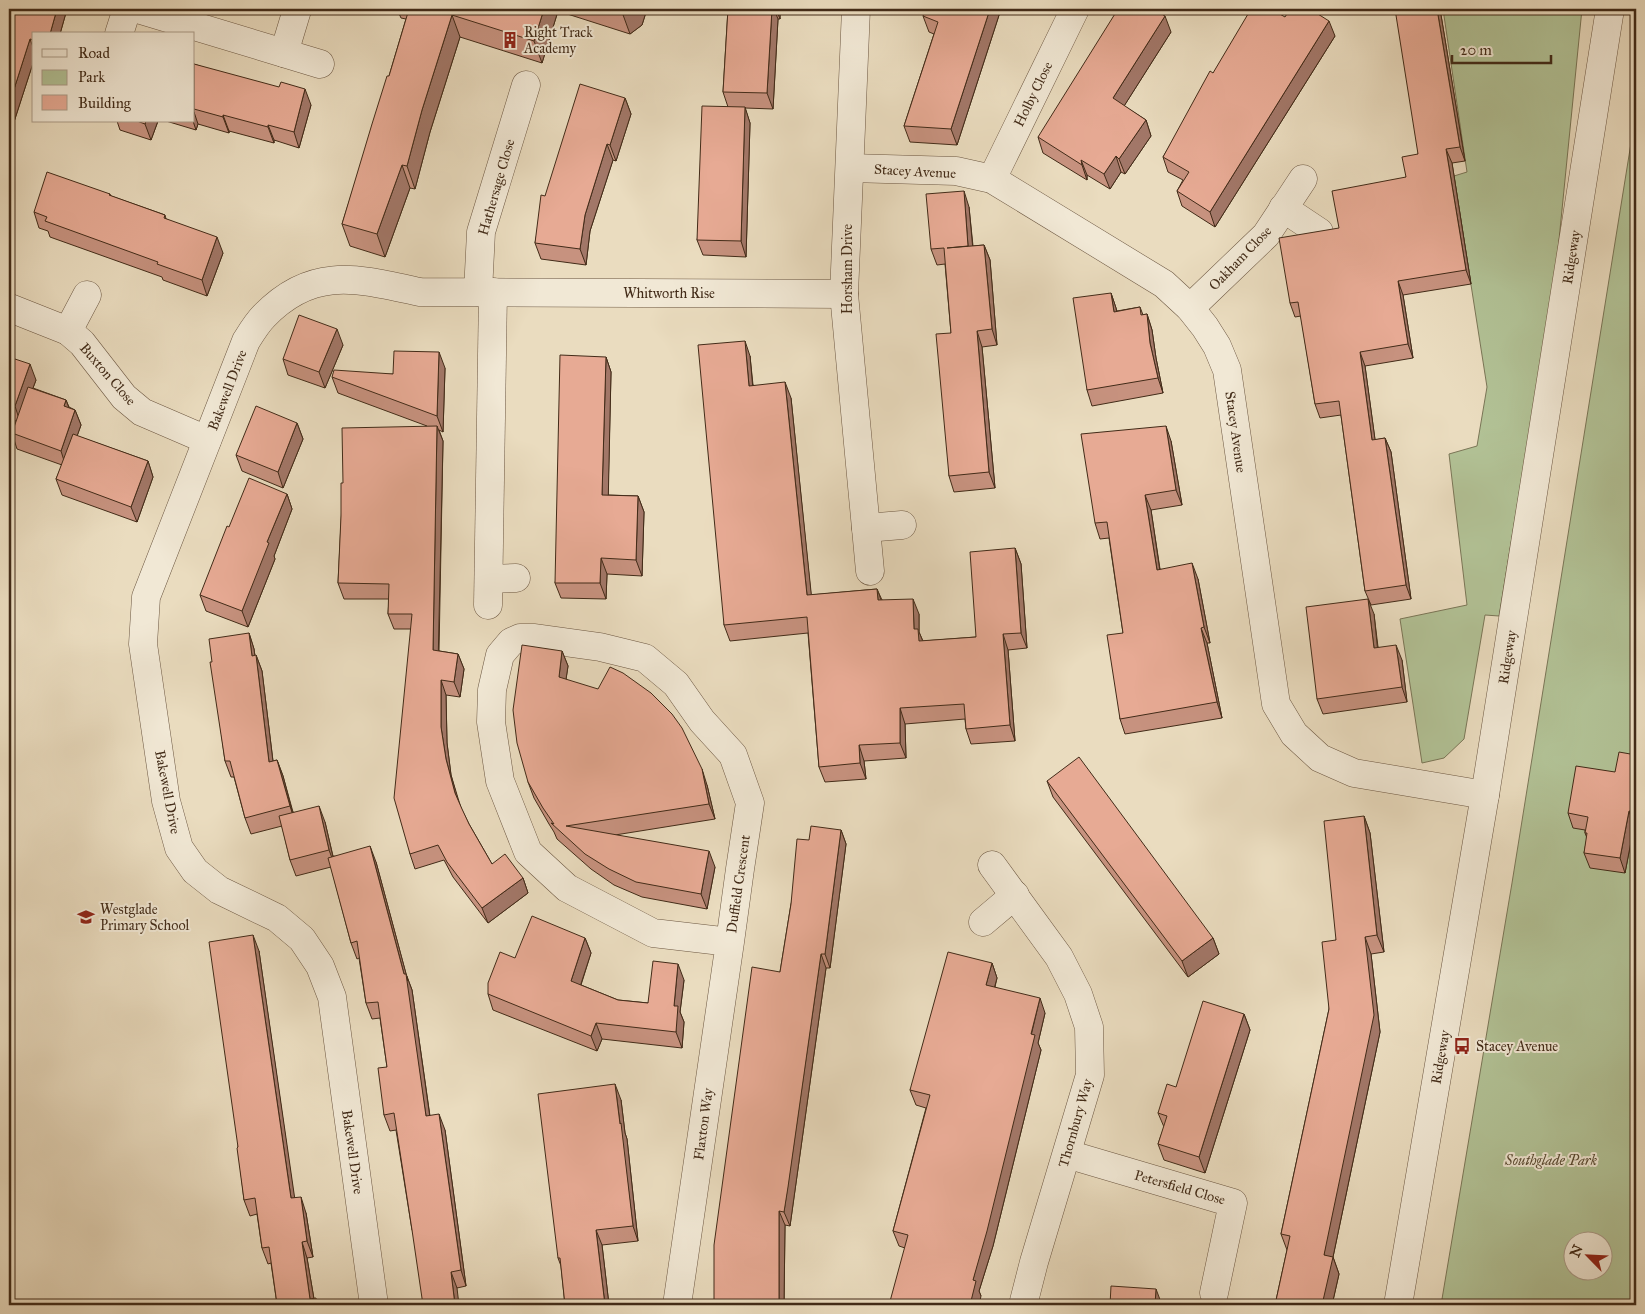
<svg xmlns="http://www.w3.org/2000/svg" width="1645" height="1314" viewBox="0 0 1645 1314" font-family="'IM FELL Great Primer',serif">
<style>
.green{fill:#b2c296;stroke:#7a7657;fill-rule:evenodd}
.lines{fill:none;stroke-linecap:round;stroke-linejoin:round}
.minor-casing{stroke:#6c5742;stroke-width:29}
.tertiary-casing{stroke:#6c5742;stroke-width:29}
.minor{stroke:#f1e8d5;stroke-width:28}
.tertiary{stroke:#f1e8d5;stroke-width:28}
.wall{fill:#c7927f;stroke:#422b18}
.shaded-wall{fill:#a27768;stroke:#422b18}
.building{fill:#e7aa94;stroke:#422b18}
.labels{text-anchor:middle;stroke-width:4;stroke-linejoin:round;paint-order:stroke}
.poi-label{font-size:14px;fill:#422b18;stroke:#f1e8d5;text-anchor:start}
.street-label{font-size:14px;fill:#422b18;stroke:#f1e8d5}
.park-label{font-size:14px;font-style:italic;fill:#584931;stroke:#f1e8d5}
</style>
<rect width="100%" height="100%" fill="#eadcbf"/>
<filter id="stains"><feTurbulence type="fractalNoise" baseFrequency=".004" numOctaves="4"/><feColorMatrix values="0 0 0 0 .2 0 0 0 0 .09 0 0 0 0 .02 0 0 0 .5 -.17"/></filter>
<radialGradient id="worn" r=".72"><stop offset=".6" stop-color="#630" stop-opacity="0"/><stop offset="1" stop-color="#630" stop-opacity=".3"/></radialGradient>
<g class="green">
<path d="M1443,9H1582L1556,270L1499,616L1485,615L1464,739L1444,758L1422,763L1400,619L1467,605L1449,454L1477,446L1487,387L1454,176L1467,172Z"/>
<path d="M1636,112V1305H1441L1512,883ZM1572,1242H1602V1272H1572Z"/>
</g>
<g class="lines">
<g class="minor-casing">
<g id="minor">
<path d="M138,9L320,64"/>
<path d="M856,9L844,294L870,571"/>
<path d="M119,34L127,9"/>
<path d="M284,53L297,10"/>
<path d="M850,168L956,171L992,179L1164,284L1190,308L1205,327L1217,346L1227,370L1276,704L1294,734L1320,758L1354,773L1485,795"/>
<path d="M992,179L1075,9"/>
<path d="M1283,208L1319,232"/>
<path d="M478,292L481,232L526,85"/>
<path d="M10,308L68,331L82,343L124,397L142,412L207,440"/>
<path d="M1190,308L1266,235L1303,179"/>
<path d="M68,331L87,295"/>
<path d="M866,528L902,525"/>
<path d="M489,579L516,578"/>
<path d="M488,605L493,292"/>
<path d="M992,865L1059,957L1078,994L1089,1027L1090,1075L1034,1262L1023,1305"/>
<path d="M983,922L1015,895"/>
<path d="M1067,1154L1233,1203L1214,1293"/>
<path d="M374,1305L332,997L320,966L302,939L277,918L219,890L195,871L179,848L166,801L143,644L146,597L246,341C251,333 257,323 264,316C313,265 359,279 420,292L844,294"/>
<path d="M677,1305L730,942L740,869L750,803L733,755L702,721L676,684L645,658L600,647L535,638H520L511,642L500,655L492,690L491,722L500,781L528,852L567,888L653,933L730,942"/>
</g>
</g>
<g class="tertiary-casing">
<path id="tertiary" d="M1398,1305L1485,795L1610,9"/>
</g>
<use href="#minor" class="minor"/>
<use href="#tertiary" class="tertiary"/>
</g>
<g class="wall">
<path d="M9,9H67L60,34H34V60L12,128L9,127Z"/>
<path d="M397,9H647L642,25L630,34L558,11L542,63L460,37L430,132L415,189L410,188L385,257L350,246L342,224L389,76L406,19L401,18Z"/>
<path d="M728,9H780V19H778L773,109L745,108L750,123L746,257L703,255L697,240L728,107L723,92Z"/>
<path d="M1001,9L957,145L910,142L904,126L934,34L929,32L923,16Z"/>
<path d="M1440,9L1465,161L1452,163L1471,284L1403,295L1413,358L1365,366L1375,440L1385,438L1391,452L1411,599L1371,605L1365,591L1341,415L1320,418L1315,404L1301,316L1295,317L1290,303L1339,228L1406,177L1418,154Z"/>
<path d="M1285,17L1335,36L1215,227L1182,206L1177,191L1183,180L1168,172L1163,157L1213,73Z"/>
<path d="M1171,32L1124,106L1146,120L1151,136L1125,174L1121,172L1110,189L1087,175V180L1043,153L1038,137Z"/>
<path d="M194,64L311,105L299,148L274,140V143L229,131V133L198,124L196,130L166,121H194Z"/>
<path d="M625,98L631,114L616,161L613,160L590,231L586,265L541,259L535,243L545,196Z"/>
<path d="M117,121H158L151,140L120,130Z"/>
<path d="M110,194L111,196L165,215L166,219L223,253L207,296L163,280L162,277L50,237L48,231L39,228L34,212Z"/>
<path d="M969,207L973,246L984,245L990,260L997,345L982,347L995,488L954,492L949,476L951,333L945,264L937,265L931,249Z"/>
<path d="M1111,293L1117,311L1140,307L1143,315L1147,314L1152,330L1156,358L1163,393L1092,406L1087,390Z"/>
<path d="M343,345L325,388L288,375L283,359Z"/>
<path d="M750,356L753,385L791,398L811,595L877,589L882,600L919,614V632L923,641L976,637L1015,548L1021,564L1027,648L1008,650L1015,741L971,744L966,729L965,719L905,724L906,758L864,761L866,779L825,782L819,767L808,633L730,641L724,625Z"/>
<path d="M9,357L36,380L33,388L66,400L69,407L75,410L81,425L77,436L148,461L153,477L137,522L62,495L56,479L62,465L17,449L12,433L16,421L9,418Z"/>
<path d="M606,357L611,372L608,495L638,496L644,512L642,576L607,574L606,599L561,598L555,583Z"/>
<path d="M445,368L443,432L439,430L443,441L439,651L458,654L464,669L460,697L446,695L447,743L451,775L459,804L469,824L492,864L523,878L528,893L488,923L453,877L444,860L415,869L410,854L411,629H394L388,614L389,599H344L338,583L343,483L427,426L338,393L332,377L393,374Z"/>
<path d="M297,423L303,439L283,488L242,471L236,455Z"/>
<path d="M1171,441L1182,505L1151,510L1160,569L1198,579L1210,643H1207L1222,718L1125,734L1120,719L1123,633L1109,538L1100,539L1095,523Z"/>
<path d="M287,494L292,509L274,556L275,559L248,627L206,611L200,595Z"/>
<path d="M1374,614L1378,647L1402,660L1407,702L1323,714L1317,699Z"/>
<path d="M249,633L254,649L255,656L256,655L262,671L273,761L277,760L283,776L293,812L325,822L333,856L376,862L406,974L412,990L430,1116L445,1130L466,1286L457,1288L412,1230L396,1130L390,1131L384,1115L387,1067L380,1018L372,1019L366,1003L359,958L357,959L351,943L331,867L296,876L290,860L282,826L251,834L245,818L234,777H231L225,761L212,662Z"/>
<path d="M562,651L568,666L566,679L707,785L715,819L615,835L715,867L707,909L642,897L614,885L591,869L557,839L554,832L549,824L534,798L528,782Z"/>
<path d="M1636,755V827L1634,826L1625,873L1590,868L1584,853L1587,838L1585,833V830L1573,828L1568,813Z"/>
<path d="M1047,781L1213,938L1219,954L1188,977L1053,797Z"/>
<path d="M1364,816L1370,833L1384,952L1371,954L1380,1032L1333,1257L1339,1274L1332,1305H1275L1287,1250L1281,1234L1329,1009L1336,940Z"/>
<path d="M841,830L846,844L830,968H826L790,1226L785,1225L784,1305H714L780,972L791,904L809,840Z"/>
<path d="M585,938L591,953L581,985L618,1000L648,1003L684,980L680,1012L684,1022L682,1048L602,1039L597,1051L493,1010L488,994L515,958Z"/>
<path d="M259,951L294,1198L306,1213L313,1257L307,1258L314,1299L277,1304L271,1263L268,1264L262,1248L257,1214L250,1216L244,1200L238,1147Z"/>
<path d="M992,963L997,978L995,987L1045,1013L1038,1043L1041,1050L993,1246L979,1291L981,1296L905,1248L899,1246L893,1231L926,1108L916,1105L910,1090Z"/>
<path d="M1244,1014L1250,1030L1205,1173L1164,1160L1158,1144L1164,1127L1158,1113L1176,1087Z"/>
<path d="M621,1100L625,1133L627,1139L638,1241L602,1245L609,1305H565L561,1266L558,1258Z"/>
</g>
<g class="shaded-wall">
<path d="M57,9H67L60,34H50Z"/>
<path d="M544,9H557L558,11L542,63L534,41Z"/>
<path d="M626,9H647L642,25L630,34L622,12Z"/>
<path d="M772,9H774L778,19L773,109L767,93Z"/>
<path d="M776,9H780V19Z"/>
<path d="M990,9H1001L957,145L951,129Z"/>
<path d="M1437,9H1440L1465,161L1460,147Z"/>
<path d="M452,15L460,37L430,132L415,189L407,166L422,110Z"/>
<path d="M1165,16L1171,32L1119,114L1113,98Z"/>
<path d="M1329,21L1335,36L1215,227L1210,212Z"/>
<path d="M30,39L34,50V60L12,128L9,119V105Z"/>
<path d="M305,89L311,105L299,148L294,132Z"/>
<path d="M625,98L631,114L616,161L610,145Z"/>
<path d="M745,107L750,123L746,257L741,241Z"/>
<path d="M194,112L198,124L196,130L193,121Z"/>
<path d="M223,115L229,131V133L223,117Z"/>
<path d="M1146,120L1151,136L1125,174L1119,159Z"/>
<path d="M146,121H158L151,140L145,124Z"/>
<path d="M268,125L274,140V143L268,127Z"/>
<path d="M607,144L613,160L590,231L586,265L580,249L585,215Z"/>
<path d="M1446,149L1452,163L1471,284L1466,270Z"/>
<path d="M1116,156L1121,172L1110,189L1104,174Z"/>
<path d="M1081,160L1087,175V180L1082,165Z"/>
<path d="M402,165L410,188L385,257L377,234Z"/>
<path d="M964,191L969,207L974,261L968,246Z"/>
<path d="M217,237L223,253L207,296L202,280Z"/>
<path d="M984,245L990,260L997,345L992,329Z"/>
<path d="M1398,281L1403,295L1413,358L1408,344Z"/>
<path d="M1111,293L1116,308L1119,327L1114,312Z"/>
<path d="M1147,314L1152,330L1156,358L1163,393L1158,378L1150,343Z"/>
<path d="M337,329L343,345L325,388L319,372Z"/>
<path d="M977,331L982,347L995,488L989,472Z"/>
<path d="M745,341L750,356L754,401L749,386Z"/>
<path d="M439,352L445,368L443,432L437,416Z"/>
<path d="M1360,352L1365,366L1377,454L1372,440Z"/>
<path d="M606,357L611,372L608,510L602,495Z"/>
<path d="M30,364L36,380L20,422L15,406Z"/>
<path d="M785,382L791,398L813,611L807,595Z"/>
<path d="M66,400L72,416L64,406Z"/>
<path d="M75,410L81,425L66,467L61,451Z"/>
<path d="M297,423L303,439L283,488L278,472Z"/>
<path d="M437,426L443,441L438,666L433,650Z"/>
<path d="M1166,426L1171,441L1182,505L1176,490Z"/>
<path d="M1385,438L1391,452L1411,599L1406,585Z"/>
<path d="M148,461L153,477L137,522L131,507Z"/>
<path d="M287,494L292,509L274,556L275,559L248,627L242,611L267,542Z"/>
<path d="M1145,495L1151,510L1162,585L1157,570Z"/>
<path d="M638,496L644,512L642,576L636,560Z"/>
<path d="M1015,548L1021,564L1027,648L1021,633Z"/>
<path d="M601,558L607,574L606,599L600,583Z"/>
<path d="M1192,563L1198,579L1210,643L1204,627Z"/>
<path d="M877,589L883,605L878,600Z"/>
<path d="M913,599L919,614V632L924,644L925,656L914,629Z"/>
<path d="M1368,599L1374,614L1379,663L1374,648Z"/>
<path d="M1201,628L1207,643L1222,718L1217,702Z"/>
<path d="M249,633L254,649L257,672L252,656Z"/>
<path d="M1003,634L1008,650L1015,741L1010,725Z"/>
<path d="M1396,645L1402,660L1407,702L1402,687Z"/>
<path d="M562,651L568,666L564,693L559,677Z"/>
<path d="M458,654L464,669L460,697L454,682Z"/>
<path d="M256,655L262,671L275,778L269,762Z"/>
<path d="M441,680L446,695L447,743L451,775L461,808L455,793L446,759L441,727Z"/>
<path d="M900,708L905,724L906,758L900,743Z"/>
<path d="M859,745L864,761L866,779L860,763Z"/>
<path d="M277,760L283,776L295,822L290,806Z"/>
<path d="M702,769L707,785L715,819L709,804Z"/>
<path d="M319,806L325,822L335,866L329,850Z"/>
<path d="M1629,811L1634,826L1625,873L1620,858Z"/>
<path d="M1364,816L1370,833L1384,952L1377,935Z"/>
<path d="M841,830L846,844L830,968L825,954Z"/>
<path d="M370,846L376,862L408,981L406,974L412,990L432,1132L426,1116L404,974Z"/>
<path d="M709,851L715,867L707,909L701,894Z"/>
<path d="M523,878L528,893L488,923L482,908Z"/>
<path d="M253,935L259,951L297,1214L291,1198Z"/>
<path d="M1365,937L1371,954L1380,1032L1333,1257L1339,1274L1332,1305H1322L1324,1255Z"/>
<path d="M585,938L591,953L577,996L571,981Z"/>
<path d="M1213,938L1219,954L1188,977L1182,961Z"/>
<path d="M821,954L826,968L790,1226L784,1212Z"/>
<path d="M992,963L997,978L991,1000L986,985Z"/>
<path d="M678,964L684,980L680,1012L684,1022L682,1048L676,1032L674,1006Z"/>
<path d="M1040,998L1045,1013L1038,1043L1041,1050L993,1246L979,1291L981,1296L979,1305H970L973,1280Z"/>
<path d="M1244,1014L1250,1030L1205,1173L1199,1157Z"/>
<path d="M596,1023L602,1039L597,1051L591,1036Z"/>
<path d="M615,1084L621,1100L625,1133L627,1139L638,1241L633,1226Z"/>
<path d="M439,1114L445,1130L466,1286L461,1270Z"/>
<path d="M301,1197L306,1213L313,1257L307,1241Z"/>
<path d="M779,1211L785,1225L784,1305H779Z"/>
<path d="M596,1230L602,1245L609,1305H605Z"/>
<path d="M302,1242L307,1258L315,1305L310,1299Z"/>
<path d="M451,1272L457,1288L459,1305H455Z"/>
<path d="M1156,1289L1162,1305H1155Z"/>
</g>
<g class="building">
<path d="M9,9H57L50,34H34V40L30,39L9,105Z"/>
<path d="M409,9H544L534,41L452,15L422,110L407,166L402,165L377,234L342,224L372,124L387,76H389Z"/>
<path d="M613,9H626L622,12Z"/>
<path d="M728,9H772L767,93L723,92Z"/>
<path d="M925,9H990L951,129L904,126L938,22L923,16Z"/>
<path d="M1118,9H1153L1165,16L1113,98L1146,120L1119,159L1116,156L1104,174L1081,160L1082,165L1038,137Z"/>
<path d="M1251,9H1271L1285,17L1290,9H1310L1329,21L1210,212L1177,191L1189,172L1163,157L1210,71L1213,73Z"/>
<path d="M1395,9H1437L1460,147L1446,149L1466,270L1398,281L1408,344L1360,352L1372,440L1385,438L1406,585L1365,591L1339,401L1315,404L1298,302L1290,303L1279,238L1339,228L1332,191L1406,177L1402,157L1418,154Z"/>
<path d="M194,64L279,87L281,82L305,89L294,132L268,125V127L223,115V117L194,109Z"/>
<path d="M580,84L625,98L610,145L607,144L585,215L580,249L535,243L541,195L545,196Z"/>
<path d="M702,106L745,107L741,241L697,240Z"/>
<path d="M137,121H146L145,124Z"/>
<path d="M47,172L110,194L109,195L165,215L164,218L217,237L202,280L157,264L158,262L45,221L47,217L34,212Z"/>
<path d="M964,191L968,246L947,248L984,245L992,329L977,331L989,472L949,476L936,334L951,333L944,248L931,249L926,194Z"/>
<path d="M1111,293L1114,312L1140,307L1141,315L1147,314L1150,343L1158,378L1087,390L1073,298Z"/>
<path d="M299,315L337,329L319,372L283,359Z"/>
<path d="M745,341L749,386L785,382L807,595L877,589L878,600L913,599L914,629H918L919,641L976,637L970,552L1015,548L1021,633L1003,634L1010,725L966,729L964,704L900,708V743L859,745L860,763L819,767L807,617L724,625L698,345Z"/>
<path d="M394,351L439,352L437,416L332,377L334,370L393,374Z"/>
<path d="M560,355L606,357L602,495L638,496L636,560L601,558L600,583H555Z"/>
<path d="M9,357L30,364L15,406L9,404Z"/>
<path d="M28,387L66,400L64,406L75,410L61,451L12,433Z"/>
<path d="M256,406L297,423L278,472L236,455Z"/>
<path d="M437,426L433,650L458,654L454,682L441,680V727L446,759L455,793L462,809L469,824L492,864L505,854L523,878L482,908L447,862L438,845L410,854L394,798L412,614H388L389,584L338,583L341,516V483H343L342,428Z"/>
<path d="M1166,426L1176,490L1145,495L1157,570L1192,563L1204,627L1201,628L1217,702L1120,719L1107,635L1123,633L1107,522L1095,523L1081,434Z"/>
<path d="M73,434L148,461L131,507L56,479Z"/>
<path d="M249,478L287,494L267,542L269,543L242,611L200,595L227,526L229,527Z"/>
<path d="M1368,599L1374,648L1396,645L1402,687L1317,699L1306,607Z"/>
<path d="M249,633L252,656L256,655L269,762L277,760L290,806L245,818L230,761H225L210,662H212L209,639Z"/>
<path d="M522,645L562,651L559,677L598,689L610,667L623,673L651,693L672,714L682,728L702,769L709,804L566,826L709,851L701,894L636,882L609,869L585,854L551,823L554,824L543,808L528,782L517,743L513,710Z"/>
<path d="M1619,752L1636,755V812L1629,811L1620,858L1584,853L1587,833H1585L1588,817L1568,813L1576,766L1615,772Z"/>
<path d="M1079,757L1213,938L1182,961L1047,781Z"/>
<path d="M319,806L329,850L290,860L279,816Z"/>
<path d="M1364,816L1377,935L1365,937L1374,1015L1324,1255L1333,1257L1322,1305H1275L1290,1236L1281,1234L1329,1009L1322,942L1336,940L1324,821Z"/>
<path d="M811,826L841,830L825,954H821L788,1187L784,1212L779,1211V1305H714V1245L752,967L780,972L791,904L797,839L809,840Z"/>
<path d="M370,846L404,974H406L426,1116L439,1114L461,1270L451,1272L455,1305H423L412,1230L394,1113L384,1115L378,1068L387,1067L378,1002L366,1003L357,941L351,943L328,858Z"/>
<path d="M532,916L585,938L571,981L618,1000L648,1003L653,961L678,964L674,1006H678L676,1032L596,1023L591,1036L488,994V983L500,952L515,958Z"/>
<path d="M253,935L291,1198L301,1197L307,1241L302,1242L310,1299L316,1298L317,1305H270L277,1304L269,1247L262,1248L255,1198L244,1200L237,1148L238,1147L209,942Z"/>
<path d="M948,952L992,963L986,985L1040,998L1031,1034L1035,1035L987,1231L973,1280L976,1281L970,1305H889L908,1235L893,1231L930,1095L910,1090Z"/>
<path d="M1203,1001L1244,1014L1199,1157L1158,1144L1167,1116L1158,1113L1167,1084L1176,1087Z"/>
<path d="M615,1084L620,1124L621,1123L633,1226L596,1230L605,1305H565L560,1258H558L538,1094Z"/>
<path d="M1111,1286L1156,1289L1155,1305H1110Z"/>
</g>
<defs>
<g id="building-bare" transform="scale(1.35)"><path d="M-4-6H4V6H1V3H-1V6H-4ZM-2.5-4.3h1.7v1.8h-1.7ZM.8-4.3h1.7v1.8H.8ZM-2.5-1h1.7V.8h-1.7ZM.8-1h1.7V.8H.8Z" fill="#8f2418" stroke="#f1e8d5" stroke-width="2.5" paint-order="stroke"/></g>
<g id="school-bare" transform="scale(1.35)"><path d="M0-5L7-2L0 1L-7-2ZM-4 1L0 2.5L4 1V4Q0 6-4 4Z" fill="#8f2418" stroke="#f1e8d5" stroke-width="2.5" paint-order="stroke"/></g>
<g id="bus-bare" transform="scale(1.35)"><path d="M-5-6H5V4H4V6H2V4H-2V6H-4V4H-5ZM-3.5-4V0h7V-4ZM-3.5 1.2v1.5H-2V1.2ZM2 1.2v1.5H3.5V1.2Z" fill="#8f2418" stroke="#f1e8d5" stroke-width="2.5" paint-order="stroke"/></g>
</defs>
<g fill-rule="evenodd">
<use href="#building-bare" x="510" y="40"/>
<use href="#school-bare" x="86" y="917"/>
<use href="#bus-bare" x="1462" y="1046"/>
</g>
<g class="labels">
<g class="poi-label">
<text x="524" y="37">Right Track<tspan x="524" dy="16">Academy</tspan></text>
<text x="100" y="914">Westglade<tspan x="100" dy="16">Primary School</tspan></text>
<text x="1476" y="1051">Stacey Avenue</text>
</g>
<g class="street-label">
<text transform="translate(1033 94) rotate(-64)" y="5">Holby Close</text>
<text transform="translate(915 171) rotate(3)" y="5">Stacey Avenue</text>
<text transform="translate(496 187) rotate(-74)" y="5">Hathersage Close</text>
<text transform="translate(1571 257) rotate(-81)" y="5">Ridgeway</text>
<text transform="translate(1240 258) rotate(-46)" y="5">Oakham Close</text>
<text transform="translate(847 269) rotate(-90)" y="5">Horsham Drive</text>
<text x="669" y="298">Whitworth Rise</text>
<text transform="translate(108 374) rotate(49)" y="5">Buxton Close</text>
<text transform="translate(227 390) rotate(-69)" y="5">Bakewell Drive</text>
<text transform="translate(1236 432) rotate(82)" y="5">Stacey Avenue</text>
<text transform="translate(1507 657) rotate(-81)" y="5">Ridgeway</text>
<text transform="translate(168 792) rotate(79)" y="5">Bakewell Drive</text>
<text transform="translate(738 884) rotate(-82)" y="5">Duffield Crescent</text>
<text transform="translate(1440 1057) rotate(-80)" y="5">Ridgeway</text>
<text transform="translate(1075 1123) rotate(-74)" y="5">Thornbury Way</text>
<text transform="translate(703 1124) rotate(-82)" y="5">Flaxton Way</text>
<text transform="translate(353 1152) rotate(82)" y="5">Bakewell Drive</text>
<text transform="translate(1180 1187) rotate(16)" y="5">Petersfield Close</text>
</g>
<g class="park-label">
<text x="1551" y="1165">Southglade Park</text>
</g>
</g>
<rect width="1645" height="1314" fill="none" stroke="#eadcbf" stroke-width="30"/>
<rect x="10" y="10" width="1625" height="1294" fill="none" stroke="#422b18" stroke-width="2.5"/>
<rect x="15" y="15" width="1615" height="1284" fill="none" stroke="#422b18"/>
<rect x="32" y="32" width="162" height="90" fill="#f1e8d5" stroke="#ab9c89"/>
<rect x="42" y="49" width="25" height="8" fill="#f1e8d5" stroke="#ab9c89"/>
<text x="78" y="58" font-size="15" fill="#422b18">Road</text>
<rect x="42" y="70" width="25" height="15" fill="#b2c296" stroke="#ab9c89"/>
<text x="78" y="82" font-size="15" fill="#422b18">Park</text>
<rect x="42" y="95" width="25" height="15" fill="#e7aa94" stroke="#ab9c89"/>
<text x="78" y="108" font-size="15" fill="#422b18">Building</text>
<g transform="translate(1588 1256) rotate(294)"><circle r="24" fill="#f1e8d5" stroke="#ab9c89"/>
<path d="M0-4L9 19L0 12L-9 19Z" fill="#8f2418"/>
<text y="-8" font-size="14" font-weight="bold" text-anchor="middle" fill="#422b18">N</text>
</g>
<path d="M1452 55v8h99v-8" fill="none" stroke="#422b18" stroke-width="2.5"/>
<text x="1460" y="55" font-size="15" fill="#422b18" stroke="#f1e8d5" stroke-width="4" paint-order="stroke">20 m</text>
<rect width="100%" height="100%" filter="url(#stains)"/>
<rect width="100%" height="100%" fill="url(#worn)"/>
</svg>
